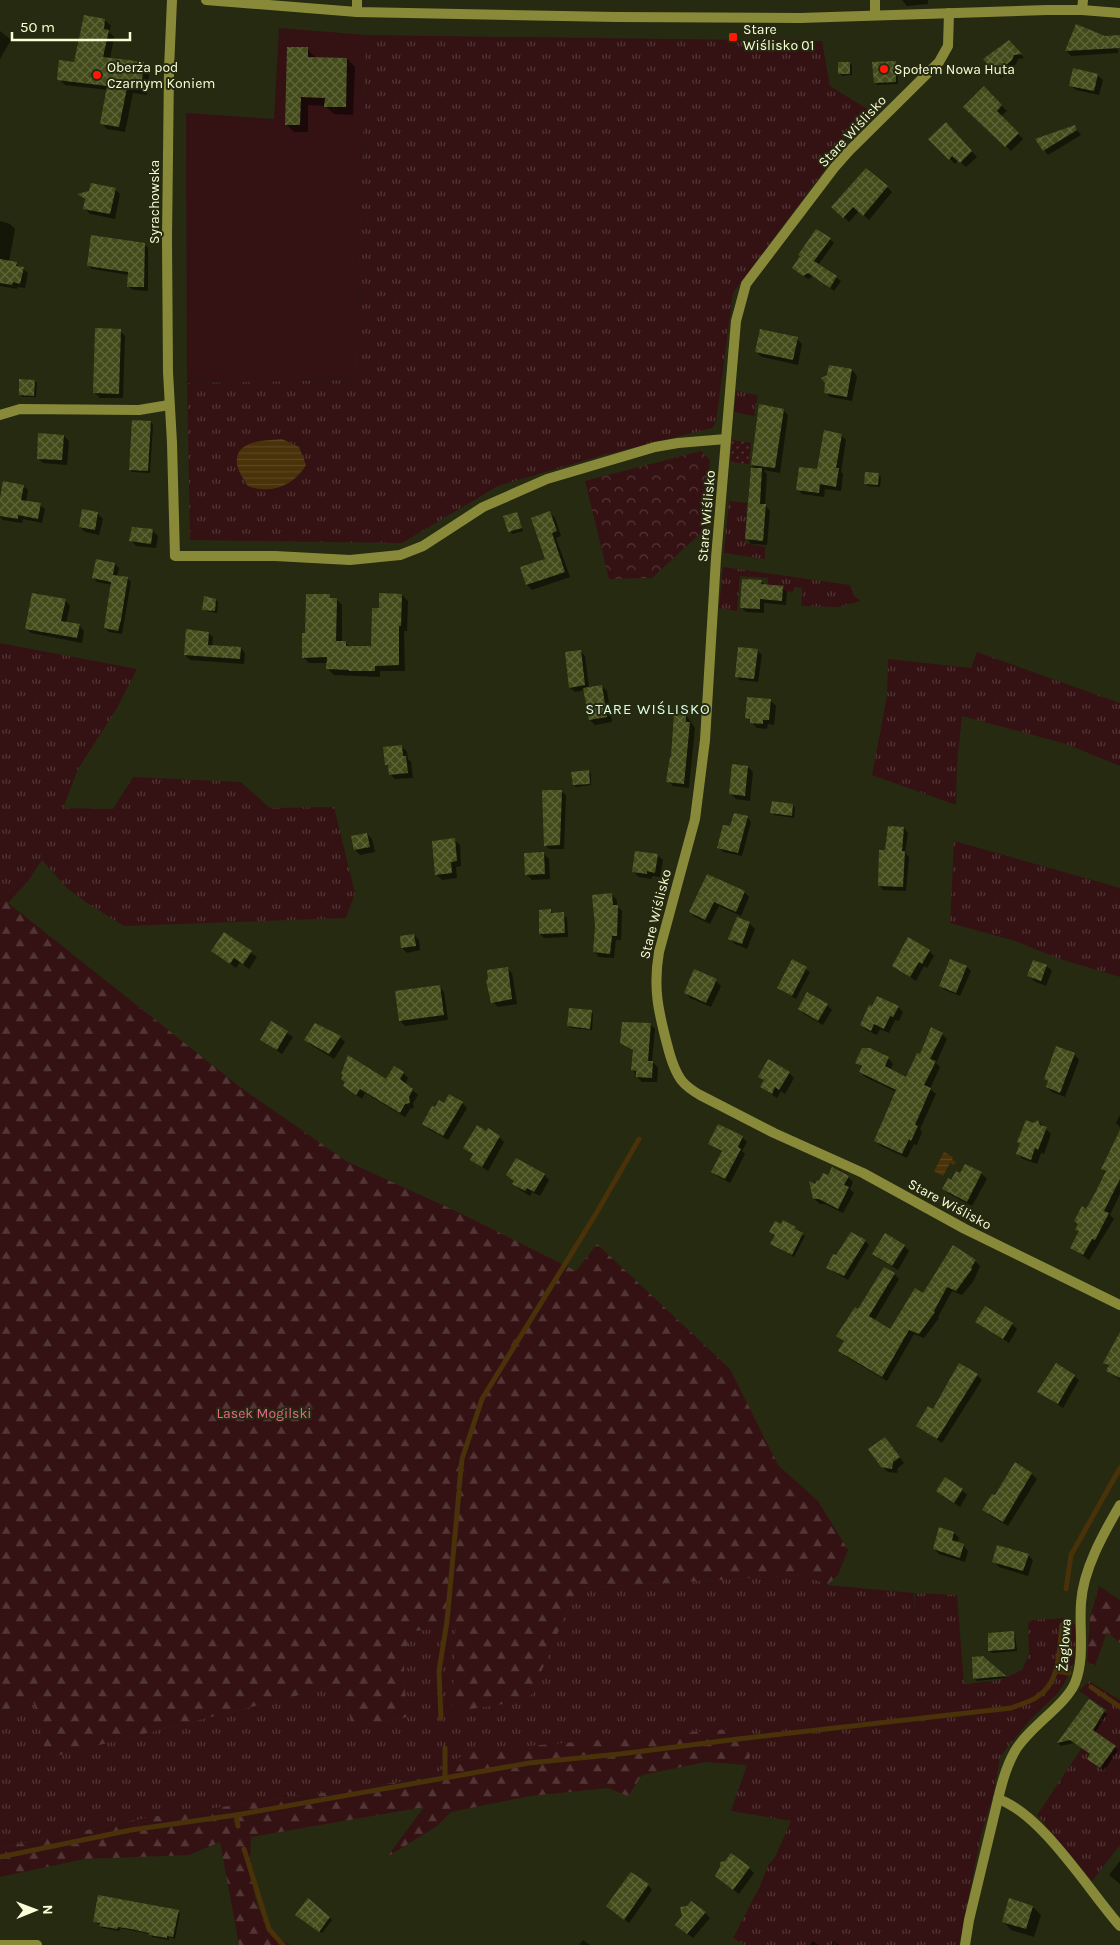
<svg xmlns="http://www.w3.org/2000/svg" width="1120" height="1945" viewBox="0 0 1120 1945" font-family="Karla,sans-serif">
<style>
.grass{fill:url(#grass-tufts)}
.forest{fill:url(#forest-firs)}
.park{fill:url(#park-crowns)}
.garden{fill:url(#garden-dots)}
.pitch{fill:#341214}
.water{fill:url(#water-rules)}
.shadow{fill:#0007}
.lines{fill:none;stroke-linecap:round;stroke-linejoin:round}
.stream{stroke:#493109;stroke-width:5}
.building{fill:url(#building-cross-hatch)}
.minor{stroke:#898a39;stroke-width:10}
.tertiary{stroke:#898a39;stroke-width:10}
.poi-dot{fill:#ff1804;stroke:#262a10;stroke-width:2}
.labels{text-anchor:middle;stroke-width:4;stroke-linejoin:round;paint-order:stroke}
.poi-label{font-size:14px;fill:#fbffd8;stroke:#262a10;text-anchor:start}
.street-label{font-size:14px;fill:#fbffd8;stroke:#262a10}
.park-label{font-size:14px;fill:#e56789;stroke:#262a10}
.neighbourhood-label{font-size:15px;letter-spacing:1px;fill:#daffe7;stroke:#262a10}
</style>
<defs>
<pattern id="grass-tufts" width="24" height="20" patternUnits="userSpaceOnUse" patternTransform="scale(1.25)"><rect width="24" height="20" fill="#341214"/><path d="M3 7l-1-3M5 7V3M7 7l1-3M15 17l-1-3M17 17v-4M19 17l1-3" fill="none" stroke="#523635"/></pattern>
<pattern id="forest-firs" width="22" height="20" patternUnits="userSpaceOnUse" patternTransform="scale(1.25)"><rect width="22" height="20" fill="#341214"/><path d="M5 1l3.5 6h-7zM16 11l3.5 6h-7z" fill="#523635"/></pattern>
<pattern id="park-crowns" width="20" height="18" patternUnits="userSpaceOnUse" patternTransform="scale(1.25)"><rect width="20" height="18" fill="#341214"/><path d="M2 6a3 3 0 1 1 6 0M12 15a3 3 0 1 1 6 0" fill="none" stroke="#523635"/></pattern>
<pattern id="garden-dots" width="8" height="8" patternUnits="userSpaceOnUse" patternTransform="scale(1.25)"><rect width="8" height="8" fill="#341214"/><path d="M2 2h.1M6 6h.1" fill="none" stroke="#523635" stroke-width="1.8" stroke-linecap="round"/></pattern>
<pattern id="water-rules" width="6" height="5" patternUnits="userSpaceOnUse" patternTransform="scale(1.25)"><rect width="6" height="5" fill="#493109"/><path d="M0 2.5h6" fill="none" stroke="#5b4620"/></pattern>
<pattern id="building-cross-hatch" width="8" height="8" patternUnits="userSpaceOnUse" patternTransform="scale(1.25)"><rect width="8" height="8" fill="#434b1b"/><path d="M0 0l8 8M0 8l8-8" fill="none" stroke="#5f663b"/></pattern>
</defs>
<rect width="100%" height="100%" fill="#262a10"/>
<g class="grass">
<path d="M366,35L822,41L830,86L869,110L733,293L716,422L712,428L600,456L498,486L402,543L190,540L187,383L356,380Z"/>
<path d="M736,391L758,395L754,416L734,412Z"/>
<path d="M729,501L747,503L745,543L765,547V559L724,553Z"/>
<path d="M723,567L850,585L854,596L861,601L838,607L801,606L802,588L794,587L793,592L784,591V585H776L773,600H768V578L740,576L737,611L719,608Z"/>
<path d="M0,643L137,669L117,708L78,769L63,808L113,809L133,777L241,782L270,808L334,807L355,893L346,918L124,926L84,901L67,888L42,860L28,881L8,903L0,893Z"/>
<path d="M977,652L1120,703V766L1066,744L962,716L957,763L956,805L872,775L887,696L888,659L971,668Z"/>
<path d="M954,841L1120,888V977L1060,959L1015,941L950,923Z"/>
<path d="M805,1575L827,1585L914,1593V1615L915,1593L957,1595L964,1684L1001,1680L1022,1670L1029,1654L1028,1623L1033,1620L1068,1618L1077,1627L1074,1662L1064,1684L1058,1693L1028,1722L1000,1757L994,1792L981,1835L959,1945H745L733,1938L760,1886L768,1865L774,1859L791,1821L731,1811L750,1756L469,1751L429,1778L151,1817L0,1848V1711L33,1701L47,1758L343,1684L352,1727L407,1717L403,1660L409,1638L414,1631L456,1627L529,1700L577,1588Z"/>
<path d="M1089,1681L1120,1700V1845L1092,1881L1037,1815L1107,1710L1079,1691Z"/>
</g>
<g class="forest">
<path d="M0,893L8,903L240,1087L346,1161L462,1214L576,1271L597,1244L730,1369L778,1465L818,1501L848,1550L838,1575L827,1585L805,1575L577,1588L529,1700L452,1712L456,1627L414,1631C398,1656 406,1688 407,1717L352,1727L343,1684L47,1758L33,1701L0,1711Z"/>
<path d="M1099,1586L1120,1600V1643L1107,1632L1095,1666L1087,1662L1090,1617Z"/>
<path d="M742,1728L750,1756L747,1765L706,1762L642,1775L628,1796L608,1788L530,1796L451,1812L437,1826L387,1857L424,1807L251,1837C249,1870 251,1907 274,1934C278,1938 285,1942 290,1945H239L220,1842L189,1855L84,1859L0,1877V1848L151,1817L429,1778L469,1751Z"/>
</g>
<path class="park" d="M701,451L710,460L706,528L652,578L609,579L585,481Z"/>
<path class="garden" d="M732,440L751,443L749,464L730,462Z"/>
<path class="pitch" d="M279,28L366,35L356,380L187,383L186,113L274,119Z"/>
<g class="water">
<path d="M282,439L299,447L306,465C294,486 270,495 248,486C244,480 238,471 237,464C234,439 266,441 282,439Z"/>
<path d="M944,1152L953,1157L952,1160L956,1162L954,1165L950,1163L943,1176L934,1171Z"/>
</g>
<g class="shadow">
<path d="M928,0V4L907,6L902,0Z"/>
<path d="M105,20L111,26L109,32L114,37L110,59L144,63L150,69L147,95L133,93L125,132L107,129L101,123L108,90L65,85L59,79L75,64Z"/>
<path d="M1077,26L1117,42L1118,53L1071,56L1067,51Z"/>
<path d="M0,31L11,40L0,59Z"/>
<path d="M1013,46L1024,58L1018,59L1016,64L1001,78L985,59Z"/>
<path d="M307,49L316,58L347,59L355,67L353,115L334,114L325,106L308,105V132H294L286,124Z"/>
<path d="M895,62L897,64L898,84L877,85L875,82Z"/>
<path d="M849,63L852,65V75L842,76L839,73Z"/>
<path d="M1097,75L1103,80L1099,95L1076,90L1070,85Z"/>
<path d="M984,88L1007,111L1001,116L1023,139L1011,151L989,128Z"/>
<path d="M946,124L977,157L966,167L958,160L955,164L930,139Z"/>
<path d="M1074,126L1081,135L1048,155L1037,140Z"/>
<path d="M887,187L892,192L869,220L859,211L849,222L833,207Z"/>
<path d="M115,189L120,194L115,219L90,214L85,208L86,201L79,195Z"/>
<path d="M0,221L10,224L15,229L9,262L16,264L28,273L25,288L17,287V289L0,286Z"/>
<path d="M830,239L834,243L818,265L841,281L834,291L813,276L808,279L793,268Z"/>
<path d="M144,244L148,248V291L133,290L129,287V275L92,269L88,266Z"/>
<path d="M120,331L125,336L123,398H100L95,393Z"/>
<path d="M797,339L802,344L798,365L762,357L756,352Z"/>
<path d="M852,370L857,376L852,401L830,397L825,392Z"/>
<path d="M35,381L37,383L36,397H22L20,394Z"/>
<path d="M783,410L788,415L780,473L763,470L767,474L765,505L770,511L767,545L751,544L747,539L756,469L752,465Z"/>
<path d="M151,422L153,425L150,473L132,472L130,470Z"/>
<path d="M841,435L846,440L841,472L843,474L841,491L825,489L824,497L802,494L797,489L818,471Z"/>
<path d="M64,436L69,441L67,465L43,463L38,458Z"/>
<path d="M878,475L881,477L880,487L868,486L865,484Z"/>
<path d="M23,486L28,490L26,502L40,505L45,509L42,523L23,519L22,523L3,520L0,517V505Z"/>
<path d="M97,513L103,519L99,535L85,532L80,527Z"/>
<path d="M550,513L555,518L561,536L556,538L570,577L532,590L527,585L522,568L547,559Z"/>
<path d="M517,514L523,531L512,534L505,517Z"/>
<path d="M152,530L158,536L156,548L136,546L131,540Z"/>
<path d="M97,561L115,564L119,568L117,576L127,578L131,582L122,634L109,632L105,628L112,585L97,582L94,578Z"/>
<path d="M761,581L766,586L782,588L787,592L786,605L764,603V613L746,612L741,607Z"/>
<path d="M402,595L408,601L407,631H404L405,671H380V677L334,675L328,669V663H309L303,657L306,634L329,596L332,599H336L342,605V642H345L350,647H372L380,610Z"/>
<path d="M65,600L70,606L66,623L79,625L84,631L82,643L31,633L26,628Z"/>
<path d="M216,600L218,602L217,613L206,611L204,609Z"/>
<path d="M208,633L213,637L212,646L241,648L245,653L244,664L190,660L185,655Z"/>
<path d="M757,650L762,655L758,682L740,680L736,676Z"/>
<path d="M580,651L585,656L589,688L602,686L607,691L612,722L595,725L590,720L585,690L575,692L570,688Z"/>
<path d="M771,701L776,706L774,725L768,724L767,729L757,728L747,717Z"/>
<path d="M686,715L695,728L689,788L673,786L668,781Z"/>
<path d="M402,746L407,752L408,759L411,762L413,778L395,779L390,774V768L386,764Z"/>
<path d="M734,766L748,767L753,772L750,801L736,799L731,794Z"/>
<path d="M588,771L591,774V785L576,787L574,784Z"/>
<path d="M561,791L566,795L564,849H549L545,845Z"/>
<path d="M793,805L795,808L794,818L774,815L772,813Z"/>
<path d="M747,817L751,822L742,856L723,852L719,847L731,828Z"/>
<path d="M904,828L908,833L905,853L909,857L906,891L883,890L879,885L887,852Z"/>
<path d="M367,834L372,839L375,852L360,855L355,850Z"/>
<path d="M454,840L460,845L461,866L456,867L457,878L442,880L436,874Z"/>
<path d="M544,854L549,859L550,879L532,880L526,874Z"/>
<path d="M657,855L663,860L660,877L652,876V879L639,877L634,872Z"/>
<path d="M708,876L744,892L749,897L741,916L719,906L710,924L695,917L690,912Z"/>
<path d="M612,895L617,900V906L622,911L621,940H616L614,958L599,957L595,952Z"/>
<path d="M550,910L554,914H563L567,918L568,937L544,938L540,934Z"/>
<path d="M749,923L755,929L747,949L735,944L730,939Z"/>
<path d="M224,933L257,957L249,969L240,962L236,968L212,951Z"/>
<path d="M414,935L419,940L420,950L407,953L402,948Z"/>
<path d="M929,951L934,956L927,968L924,966L916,981L893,965Z"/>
<path d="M793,961L810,972L796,999L778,988Z"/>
<path d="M1047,966L1052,971L1046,986L1034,981L1029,976Z"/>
<path d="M967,967L971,971L960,996L945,990L941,986Z"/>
<path d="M507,968L512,973L517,1004L498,1007L493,1002Z"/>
<path d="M716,981L721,986L711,1007L690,998L685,992Z"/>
<path d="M439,986L444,992L448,1020L405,1026L400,1021Z"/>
<path d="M827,1005L832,1010L823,1025L804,1014L799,1009Z"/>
<path d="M898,1007L903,1012L899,1021L895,1020L889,1033L880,1029L877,1035L866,1030L861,1025Z"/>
<path d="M591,1011L593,1014L592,1030L571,1028L568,1026Z"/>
<path d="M272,1023L293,1037L282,1054L262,1040Z"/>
<path d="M650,1024L655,1029L652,1062L658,1067L657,1082H642L637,1077L633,1070L634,1051L622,1042Z"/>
<path d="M942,1034L947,1039L936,1063L940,1067L930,1089L936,1094L920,1129L922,1132L917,1145L914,1144L907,1158L881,1146L875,1141L897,1092L865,1077L860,1072L862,1068L857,1063L888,1058L893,1064L890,1070L907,1078L920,1055Z"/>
<path d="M340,1037L345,1042L334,1059L311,1045L305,1040Z"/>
<path d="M1074,1054L1079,1060L1065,1097L1052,1092L1047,1087L1049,1082L1045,1079Z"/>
<path d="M403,1073L408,1078L405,1084L418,1095L413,1103L414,1108L410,1109L405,1117L365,1093L362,1099L344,1086L346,1083L387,1081Z"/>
<path d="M789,1073L794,1078L785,1094L781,1091L777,1098L761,1087L764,1081L760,1076Z"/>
<path d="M462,1103L467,1108L448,1140L429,1129L424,1123L445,1104Z"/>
<path d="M1120,1115V1127L1116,1123Z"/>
<path d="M1038,1121L1051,1134L1044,1154L1041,1153L1037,1164L1023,1159L1018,1154L1033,1124Z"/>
<path d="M487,1132L499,1137L504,1142L488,1171L471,1160L474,1155L465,1148Z"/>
<path d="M742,1137L747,1142L742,1151L745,1154L730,1183L717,1176L713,1172L723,1153L709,1143Z"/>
<path d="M1120,1155V1194L1110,1215L1114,1219L1089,1260L1072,1248L1080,1232L1077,1229L1106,1173L1102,1169Z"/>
<path d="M966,1165L981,1173L987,1179L972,1206L949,1194L944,1189L960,1175Z"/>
<path d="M507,1175H544L549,1180L540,1196L532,1192L530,1196L519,1189L514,1184L515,1182Z"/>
<path d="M848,1177L853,1182L850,1189L854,1193L843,1213L825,1204H820L814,1199L815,1185Z"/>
<path d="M795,1228L797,1231L805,1236L794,1257L771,1244L776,1236L770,1232Z"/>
<path d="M865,1241L869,1245L848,1280L832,1271L828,1267L836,1257L842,1245L844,1247Z"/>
<path d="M904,1246L909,1251L898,1270L879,1259L874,1254Z"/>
<path d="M975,1261L980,1266L973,1282L962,1295L952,1291L938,1317L939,1318L924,1338L914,1334L887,1381L845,1356L840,1351L845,1343L838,1336L859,1311L894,1274L899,1279L874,1321L890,1331Z"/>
<path d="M977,1322L1012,1324L1017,1329L1009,1343Z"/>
<path d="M1120,1340V1380L1108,1371L1109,1367L1105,1362Z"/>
<path d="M1056,1364L1079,1380L1063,1408L1039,1392Z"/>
<path d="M977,1375L982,1380L942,1443L918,1426L933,1411Z"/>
<path d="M890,1444L904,1463L898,1468L897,1473L888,1472L882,1466Z"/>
<path d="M1032,1474L1037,1479L1008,1526L989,1515L984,1510L996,1497Z"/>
<path d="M962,1490L967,1495L960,1507L938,1491Z"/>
<path d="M940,1529L954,1533L959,1538L957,1543L963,1545L968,1551L965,1562L939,1554L934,1549Z"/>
<path d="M1028,1555L1033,1560L1028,1576L999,1567L994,1561Z"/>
<path d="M1013,1632L1015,1634L1017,1651L992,1653L989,1651V1634Z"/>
<path d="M983,1657L1006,1678L977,1681L974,1679Z"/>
<path d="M1089,1700L1107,1714L1095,1733L1118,1750L1104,1771L1091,1762V1754L1074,1743L1061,1746L1058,1743Z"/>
<path d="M1120,1861V1884L1109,1875Z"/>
<path d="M749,1868L754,1873L739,1894L716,1876Z"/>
<path d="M648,1885L652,1890L629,1923L607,1906Z"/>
<path d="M308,1900L332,1920L322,1933L299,1917Z"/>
<path d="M1033,1907L1041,1915L1034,1937L1011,1930L1003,1921Z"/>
<path d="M178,1911L180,1913L175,1939L169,1937V1940L152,1937L150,1934L120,1928L119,1931L103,1928L95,1922Z"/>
<path d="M705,1913L710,1918L693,1938L682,1930Z"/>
<path d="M583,1940L590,1945H579Z"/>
<path d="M813,1941L818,1945H810Z"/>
<path d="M834,1941L839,1945H831Z"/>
</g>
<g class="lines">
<g class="stream">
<path d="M459,1488L462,1459L482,1399L597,1212L639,1139"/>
<path d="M1066,1589L1071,1555L1120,1468"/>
<path d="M1056,1671L1069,1673"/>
<path d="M1091,1687L1120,1707"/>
<path d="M441,1718L439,1671L447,1621L459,1492"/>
<path d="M445,1748V1777"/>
<path d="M236,1815L238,1826"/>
<path d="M244,1849L269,1929L283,1945"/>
<path d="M0,1857L131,1830L236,1815L529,1763L620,1754L738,1739L1011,1708C1019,1705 1030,1702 1037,1697C1061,1682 1059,1650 1062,1625"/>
</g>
</g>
<g class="building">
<path d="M84,15L105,19L104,29L109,30L103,57L144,62L141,89L127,88L119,127L100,124L107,86L57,80L59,60L74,62Z"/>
<path d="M1076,24L1105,36L1120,35V48L1065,51Z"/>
<path d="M1009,40L1022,54L1014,55L1012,60L996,74L983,59Z"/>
<path d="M287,47H308V57L347,58L346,107H324L325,98L301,97L300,125H285Z"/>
<path d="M896,61V82L874,83L872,62Z"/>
<rect x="838" y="62" width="12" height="12"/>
<path d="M1073,68L1098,74L1094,91L1069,86Z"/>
<path d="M984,86L1002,105L997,111L1019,133L1005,147L963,107Z"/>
<path d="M946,122L972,151L960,163L952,156L949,160L928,139Z"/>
<path d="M1075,125L1077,130L1043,151L1035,139Z"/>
<path d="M866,168L888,186L863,216L853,207L843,218L831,207Z"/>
<path d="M91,183L116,188L110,214L83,209L85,199L77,194L89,191Z"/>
<path d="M816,229L831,238L814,261L837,276L830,288L808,273L803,276L792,268L800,256L798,255Z"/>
<path d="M91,235L145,243L144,287H127L128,272L87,266Z"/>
<path d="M0,259L17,262L16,266L24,267L20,284L13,282L12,285L0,283Z"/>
<path d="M95,328L121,329L119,394L93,393Z"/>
<path d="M760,329L798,337L793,360L755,352Z"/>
<path d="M829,365L852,369L847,397L824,393L825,383L821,378L827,375Z"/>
<path d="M19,379L35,380L34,396L19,395Z"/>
<path d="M759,404L784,409L775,468L751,465Z"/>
<path d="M132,420L151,421L148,471L129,470Z"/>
<path d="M824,430L842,434L836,468H839L836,487L820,484L819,493L796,490L799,467L817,469Z"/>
<path d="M38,433L64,435L62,460L37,459Z"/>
<path d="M751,468H762L760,504H766L763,541L745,539Z"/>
<path d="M865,472L879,473L878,485L864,484Z"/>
<path d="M3,481L24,485L21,500L41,503L38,519L18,515V519L0,516V498Z"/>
<path d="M82,509L98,512L95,530L79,527Z"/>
<path d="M550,511L557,531L552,533L565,572L526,585L520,567L545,559L531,518Z"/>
<path d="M517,512L522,528L508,532L503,516Z"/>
<path d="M132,527L153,529L151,544L129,541Z"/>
<path d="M96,559L115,563L113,575L128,577L121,620L118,631L104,628L111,582L92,578Z"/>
<path d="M742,579L762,580L761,584L783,586L782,601L760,599V609L740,608Z"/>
<path d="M32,593L66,599L61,621L80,624L77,638L25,629Z"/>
<path d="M379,593L402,594L401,626H399V665L375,666V671H349V670L326,669L327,657L302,658V633H305L306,594H330V598H337L336,641H346V646H371L372,608H379Z"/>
<path d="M204,596L216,599L215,611L202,610Z"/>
<path d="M186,629L209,632L208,645L241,647L240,659L184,655Z"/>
<path d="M738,647L758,649L754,679L735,677Z"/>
<path d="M581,650L585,685L569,688L565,652Z"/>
<path d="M602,685L607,717L589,720L583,688Z"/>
<path d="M747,697L771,699L769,720H763V724L750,723V719L745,718Z"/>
<path d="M674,713L686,714V722H690L684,784L666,782L670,757H671Z"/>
<path d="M402,745L403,756H406L408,773L389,775L388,765H385L383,747Z"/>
<path d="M732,764L748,766L745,796L729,794Z"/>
<path d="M589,770L590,784L573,785L571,772Z"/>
<path d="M542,790H562L560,845L544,846Z"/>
<path d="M772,801L793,804L792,816L770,813Z"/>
<path d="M734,813L748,816L738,853L717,848L723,825L730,826Z"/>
<path d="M888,826L904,827L902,851H905L903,887L878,886L879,850H885Z"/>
<path d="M367,833L370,847L354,850L351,836Z"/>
<path d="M455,838L457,861L451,862L452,873L435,875L432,841Z"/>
<path d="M635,851L658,854L655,873L647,871V874L632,872Z"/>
<path d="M544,852L545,874L525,875L524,853Z"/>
<path d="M707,874L745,891L736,912L714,902L705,920L689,912Z"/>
<path d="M612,893L613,905H618L617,936H612L610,954L593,952L595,926L592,895Z"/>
<path d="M551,909V913L564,912L565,933L539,934V910Z"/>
<path d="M737,917L750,922L742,944L728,939Z"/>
<path d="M224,932L252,951L243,964L234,958L230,964L211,951Z"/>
<path d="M414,934L416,946L401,948L400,936Z"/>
<path d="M908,937L930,950L922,964L919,962L910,977L892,966Z"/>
<path d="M792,959L807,967L792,996L777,988Z"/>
<path d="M950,959L967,966L956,993L939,986Z"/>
<path d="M1033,960L1047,965L1041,981L1027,976Z"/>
<path d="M508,967L512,999L491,1003L486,980L488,979L487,970Z"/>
<path d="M694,969L717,979L706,1003L684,993Z"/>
<path d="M440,985L444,1015L399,1021L395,991Z"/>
<path d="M807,992L828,1004L818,1021L798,1009Z"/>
<path d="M877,996L899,1006L893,1017L890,1016L884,1029L874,1024L871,1031L860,1025L869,1005L872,1006Z"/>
<path d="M569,1008L592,1010L590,1029L567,1026Z"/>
<path d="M271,1021L288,1031L277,1050L260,1040Z"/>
<path d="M622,1022L651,1023L648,1061H653L652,1078L636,1077V1071L631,1070L633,1050L620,1043Z"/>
<path d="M315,1023L341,1036L329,1054L304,1040Z"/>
<path d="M931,1027L943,1033L930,1059L936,1061L924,1085L931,1088L915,1125L918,1126L911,1141L909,1139L902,1154L874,1141L896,1090L859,1072L862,1066L855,1063L862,1048H870L889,1057L885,1066L906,1077L917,1053L920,1054Z"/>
<path d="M1056,1046L1075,1053L1060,1093L1046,1087L1048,1081L1044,1079Z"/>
<path d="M348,1055L386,1079L394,1066L404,1072L400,1079L413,1089L409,1097L410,1103L405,1104L400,1113L360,1089L356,1095L343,1086L345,1082L341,1079L343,1075L341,1074Z"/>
<path d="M768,1059L790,1072L779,1090L775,1087L772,1094L760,1087L764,1080L758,1077Z"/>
<path d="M449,1094L463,1102L443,1136L422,1124L432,1106L435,1107L439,1100L444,1103Z"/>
<path d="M1026,1120L1033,1123L1038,1120L1040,1125L1047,1127L1038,1150L1035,1148L1031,1160L1016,1154L1020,1143L1017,1142Z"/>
<path d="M718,1124L743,1136L738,1147L741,1149L725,1179L711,1172L722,1151L708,1144Z"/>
<path d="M477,1125L486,1131L488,1128L500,1136L482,1167L470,1160L473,1154L463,1148Z"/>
<path d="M1120,1130V1179L1104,1211L1109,1213L1095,1240L1092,1239L1083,1255L1070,1248L1079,1231L1075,1230L1078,1224L1074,1221L1082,1206L1086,1209L1094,1195L1106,1171L1101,1169Z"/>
<path d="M516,1158L545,1174L534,1192L527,1188L525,1191L512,1184L514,1181L506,1175Z"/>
<path d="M965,1164L982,1172L967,1202L942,1189L948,1178L951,1180L956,1171L960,1173Z"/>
<path d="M832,1167L849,1176L844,1185L849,1187L838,1209L819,1199H813L809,1181L815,1184L817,1180L819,1181L823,1173L828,1175Z"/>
<path d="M783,1220L796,1227L795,1229L803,1233L792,1255L770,1244L775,1235L769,1232L775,1221L781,1224Z"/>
<path d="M851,1232L866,1240L844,1276L826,1268L833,1254L836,1255Z"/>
<path d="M885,1233L905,1245L892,1266L872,1254Z"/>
<path d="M953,1245L976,1260L971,1268L972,1269L956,1291L947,1287L934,1311L935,1312L919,1334L909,1330L882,1377L838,1351L844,1341L836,1336L855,1307L858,1309L884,1267L895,1273L869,1316L890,1329L915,1288L923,1293Z"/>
<path d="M985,1306L1013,1323L1003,1339L975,1322Z"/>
<path d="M1120,1332V1378L1106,1371L1109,1365L1103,1363Z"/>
<path d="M959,1363L978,1374L937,1439L916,1426L928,1406L933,1409Z"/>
<path d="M1056,1363L1075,1375L1058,1404L1037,1392Z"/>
<path d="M885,1437L900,1457L893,1462L892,1469L881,1467L868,1449Z"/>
<path d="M1015,1462L1032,1473L1003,1522L982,1510L992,1494L995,1495Z"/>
<path d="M945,1477L963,1489L954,1503L936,1491Z"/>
<path d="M939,1527L954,1532L952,1540L964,1544L960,1558L933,1549Z"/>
<path d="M997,1545L1029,1554L1023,1571L992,1562Z"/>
<path d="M1014,1631L1015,1649L988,1651V1633Z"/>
<path d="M983,1656L1006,1676L973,1679L972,1657Z"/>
<path d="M1089,1699L1105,1710L1093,1730L1116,1746L1100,1768L1087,1759L1090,1754L1070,1740L1057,1743Z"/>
<path d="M731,1853L750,1867L733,1890L715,1876L720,1867V1862L725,1861Z"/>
<path d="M631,1872L649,1884L624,1920L606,1906Z"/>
<path d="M98,1895L179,1910L173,1937L167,1936V1938L149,1935V1933L131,1929L118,1927L117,1929L99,1926L100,1923L93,1922Z"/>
<path d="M308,1898L330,1917L319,1932L295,1915Z"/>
<path d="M1009,1898L1033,1906L1026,1929L1002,1922Z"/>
<path d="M691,1901L706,1912L687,1934L675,1925L682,1916L680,1907L687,1906Z"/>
</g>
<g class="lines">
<g class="minor">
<path d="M172,0L169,69L167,239L168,372L172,443L175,556H275L350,560L400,555L423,546L483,507L547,479L655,447L678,443L726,439"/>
<path d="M875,0V15"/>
<path d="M1082,10L1083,0"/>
<path d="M357,12V0"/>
<path d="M949,13L948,46L939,62L849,151L834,168L746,284L736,321L716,558L705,740L695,819L659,952C653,987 658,1010 667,1044C670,1056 674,1071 682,1081C687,1087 693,1091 700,1095L774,1133L863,1173L965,1229L1120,1305"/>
<path d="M0,415L20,409L139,410L169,405"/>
<path d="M998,1799C1042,1814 1089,1891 1120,1926"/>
<path d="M0,1945H37"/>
<path d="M965,1945L969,1920C977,1886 985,1853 993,1820C999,1796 1003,1772 1015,1751C1029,1727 1065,1706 1075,1683C1085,1658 1079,1629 1081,1603C1083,1570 1103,1534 1120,1505"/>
</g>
<path class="tertiary" d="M206,0L357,12L616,17L800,18L1047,10H1082L1120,13"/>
</g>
<g class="poi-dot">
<rect x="728" y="32" width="10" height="10" rx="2.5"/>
<circle cx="884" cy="69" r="5"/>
<circle cx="97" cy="75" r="5"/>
</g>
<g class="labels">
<g class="poi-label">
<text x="743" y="34">Stare<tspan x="743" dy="16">Wiślisko 01</tspan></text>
<text x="107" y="72">Oberża pod<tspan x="107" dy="16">Czarnym Koniem</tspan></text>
<text x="894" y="74">Społem Nowa Huta</text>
</g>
<g class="street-label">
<text transform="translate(852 131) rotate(-47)" y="5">Stare Wiślisko</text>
<text transform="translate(154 202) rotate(-90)" y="5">Syrachowska</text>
<text transform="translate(706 516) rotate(-85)" y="5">Stare Wiślisko</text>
<text transform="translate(655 914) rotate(-76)" y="5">Stare Wiślisko</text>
<text transform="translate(950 1204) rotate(28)" y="5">Stare Wiślisko</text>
<text transform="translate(1064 1645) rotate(-86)" y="5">Żaglowa</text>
</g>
<g class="park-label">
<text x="264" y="1418">Lasek Mogilski</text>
</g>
<g class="neighbourhood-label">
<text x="648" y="714">STARE WIŚLISKO</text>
</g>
</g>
<g transform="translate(35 1910) rotate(89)" stroke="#262a10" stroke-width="4" paint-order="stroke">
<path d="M0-4L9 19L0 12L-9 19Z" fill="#fbffd8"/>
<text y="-8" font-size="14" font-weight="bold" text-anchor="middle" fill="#fbffd8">N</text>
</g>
<path d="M12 32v8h118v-8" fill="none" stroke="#fbffd8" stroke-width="2.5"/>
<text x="20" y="32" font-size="15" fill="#fbffd8" stroke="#262a10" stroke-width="4" paint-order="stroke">50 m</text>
</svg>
